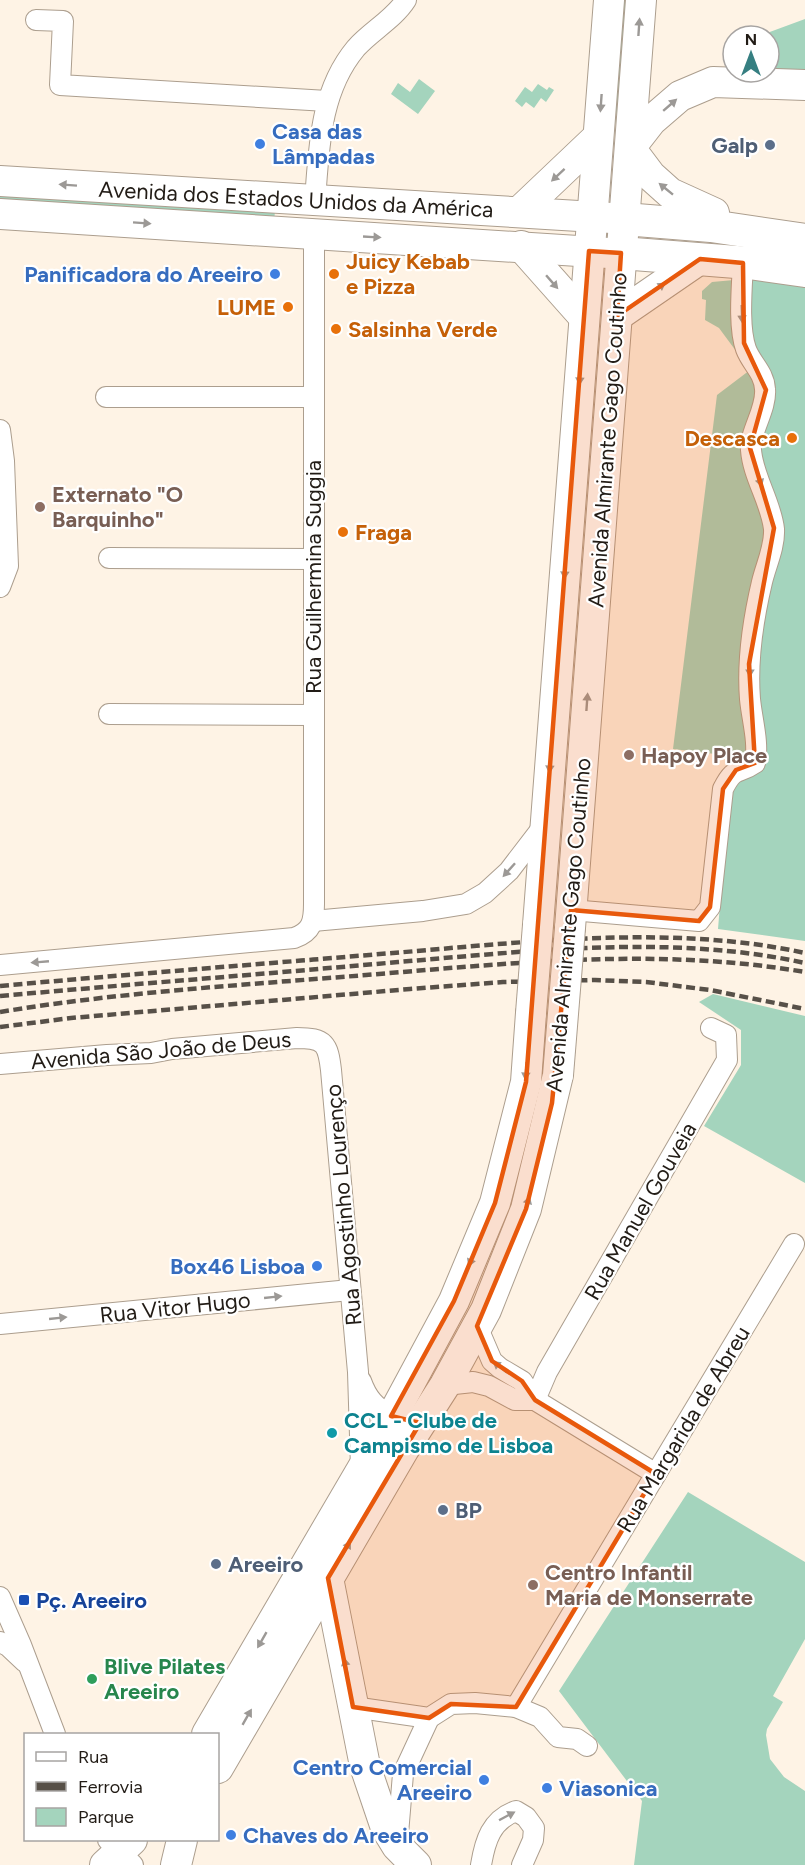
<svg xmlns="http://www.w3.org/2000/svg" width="805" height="1865" viewBox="0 0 805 1865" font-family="Figtree,sans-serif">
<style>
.green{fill:#a4d4bd}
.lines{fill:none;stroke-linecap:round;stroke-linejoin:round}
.minor-casing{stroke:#ac9e8e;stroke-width:22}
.primary-casing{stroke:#ac9e8e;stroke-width:32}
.trunk-casing{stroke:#ac9e8e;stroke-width:34}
.minor{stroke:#fff;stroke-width:20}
.primary{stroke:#fff;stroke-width:30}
.trunk{stroke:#fff;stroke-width:32}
.rail{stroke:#575048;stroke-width:4.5;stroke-dasharray:9 4.5;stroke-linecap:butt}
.primary-bridge-casing{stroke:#ac9e8e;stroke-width:32;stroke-linecap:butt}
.primary-bridge{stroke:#fff;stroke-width:30}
.oneway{fill:#9c9996}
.marked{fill:#e8590c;fill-opacity:0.2;stroke:#e8590c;stroke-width:4.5;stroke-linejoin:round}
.shop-dot{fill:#3f7fe0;stroke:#fff;stroke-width:2}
.service-dot{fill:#5c6f8a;stroke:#fff;stroke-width:2}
.food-dot{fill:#e8710a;stroke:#fff;stroke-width:2}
.education-dot{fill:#8d6e63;stroke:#fff;stroke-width:2}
.culture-dot{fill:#0f9aa8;stroke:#fff;stroke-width:2}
.transit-dot{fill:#1a4fb4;stroke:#fff;stroke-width:2}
.leisure-dot{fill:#2e9e5b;stroke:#fff;stroke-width:2}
.labels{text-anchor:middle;stroke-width:4.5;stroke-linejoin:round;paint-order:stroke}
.shop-label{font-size:22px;font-weight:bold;fill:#366cbe;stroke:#fff;text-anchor:start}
.service-label{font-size:22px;font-weight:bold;fill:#4e5e75;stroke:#fff;text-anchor:start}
.street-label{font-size:22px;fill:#221c16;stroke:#fff}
.food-label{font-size:22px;font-weight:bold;fill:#c56008;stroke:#fff;text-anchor:start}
.education-label{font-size:22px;font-weight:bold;fill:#785e54;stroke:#fff;text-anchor:start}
.culture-label{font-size:22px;font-weight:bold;fill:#0d838f;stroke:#fff;text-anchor:start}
.transit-label{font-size:22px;font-weight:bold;fill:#164399;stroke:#fff;text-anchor:start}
.leisure-label{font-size:22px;font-weight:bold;fill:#27864d;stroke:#fff;text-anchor:start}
</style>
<rect width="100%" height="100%" fill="#fef3e5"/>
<g class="green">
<path d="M619,0H631L607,188Z"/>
<path d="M805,19V71L769,70V36H766L767,33Z"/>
<path d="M419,79L435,91L418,114L391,94L398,83L410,92Z"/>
<path d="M538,84L547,90L549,87L554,90L546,102L541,98L534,108L526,102L522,107L515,101L525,87L532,92Z"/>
<path d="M0,194L275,211L274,221L0,203Z"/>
<path d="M745,279L805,285V941L718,929L732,756L673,749L717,395L750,370L719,328L705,320L706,300L702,299V291L712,282Z"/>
<path d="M713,994L805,1016V1183L704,1126L741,1065V1030L699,1002Z"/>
<path d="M688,1492L805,1562V1639L773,1696L783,1702L767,1729L766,1735L770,1759L784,1777L805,1791V1865H634L642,1801L559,1691Z"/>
</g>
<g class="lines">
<g class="minor-casing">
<g id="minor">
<path d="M36,20L63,21L60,85L327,101"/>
<path d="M315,201C319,147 320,91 356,48C371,31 394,19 406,0"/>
<path d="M106,397H314"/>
<path d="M0,430L4,461L8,566L0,587"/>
<path d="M109,558L313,559"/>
<path d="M109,714L313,715"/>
<path d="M571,910L699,921L710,907L723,789C735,765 738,775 755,763C759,742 752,720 750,699C747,661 753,620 762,582C766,565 775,547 774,529C771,502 753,477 751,450C749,433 767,409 765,389C764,372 751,363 746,349C738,327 742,286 743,263"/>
<path d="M313,921L423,911L466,904L485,893L509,871L545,824"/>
<path d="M0,965L294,938C312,932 314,921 314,904V234"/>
<path d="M0,1064L107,1055L151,1053L172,1049L297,1038C325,1038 328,1044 331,1070L358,1372L361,1468"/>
<path d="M0,1324L350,1290"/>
<path d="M477,1326L492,1361L500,1368L522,1381L535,1400L656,1474"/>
<path d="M361,1381C367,1398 375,1407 391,1416"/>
<path d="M445,1385L473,1382L489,1386L515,1400H535"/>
<path d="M535,1400L547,1372L727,1060L726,1035L711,1028"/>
<path d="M0,1597L21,1645L55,1734"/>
<path d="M0,1642L8,1646L25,1662"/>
<path d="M353,1707L429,1718L451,1704L475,1703L516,1707L540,1717L558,1737L577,1739L587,1746"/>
<path d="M516,1707L794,1244"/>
<path d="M108,1840L133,1865"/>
<path d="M397,1846L403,1774L429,1718"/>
<path d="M481,1865C485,1841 491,1820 516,1811L526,1817L534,1828L533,1840L522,1865"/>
</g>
</g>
<g class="primary-casing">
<g id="primary">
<path d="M630,148L651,121L680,96L713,82L805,85"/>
<path d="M630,148L651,176L670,193L714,213"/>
<path d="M0,181L612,218"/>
<path d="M519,212L598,137"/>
<path d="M0,214L609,253"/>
<path d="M521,246L584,317"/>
<path d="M617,316L700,259"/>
<path d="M538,925L609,0"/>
<path d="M570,928L641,0"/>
<path d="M328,1578L365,1766L386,1828L397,1846L416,1865"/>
<path d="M207,1734L382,1435L454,1301L495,1203L526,1082L531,1013"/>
<path d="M218,1768L404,1449L445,1385L486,1310L526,1209L558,1075"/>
<path d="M105,1865L132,1840"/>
<path d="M176,1865L182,1840"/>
</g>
</g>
<g class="trunk-casing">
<g id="trunk">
<path d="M624,219L711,226L805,240"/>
<path d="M621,253L749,263L805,271"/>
</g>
</g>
<use href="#minor" class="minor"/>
<use href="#primary" class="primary"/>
<use href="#trunk" class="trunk"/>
<g class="rail">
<path d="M0,986C131,974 262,964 393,953C527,942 673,924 805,953"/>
<path d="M0,996C133,984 265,974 398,962C532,951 672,934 805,963"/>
<path d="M0,1012C121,992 244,985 366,975C514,963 657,947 805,972"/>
<path d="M0,1027L71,1018L410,989L503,982L595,980L646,982L710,990L805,1009"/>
</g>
<g class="primary-bridge-casing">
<g id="primary-bridge">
<path d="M531,1013L538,925"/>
<path d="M558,1075L570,928"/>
</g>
</g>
<use href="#primary-bridge" class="primary-bridge"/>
</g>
<defs><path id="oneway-solid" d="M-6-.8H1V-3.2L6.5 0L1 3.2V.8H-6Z" transform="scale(1.5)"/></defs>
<g class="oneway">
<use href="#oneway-solid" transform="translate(639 27) rotate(-86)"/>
<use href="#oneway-solid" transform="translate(601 103) rotate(94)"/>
<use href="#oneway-solid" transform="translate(670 105) rotate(-41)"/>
<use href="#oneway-solid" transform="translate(558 175) rotate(137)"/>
<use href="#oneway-solid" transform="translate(68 185) rotate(-176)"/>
<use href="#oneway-solid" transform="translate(666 189) rotate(-141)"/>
<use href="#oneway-solid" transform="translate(142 223) rotate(4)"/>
<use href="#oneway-solid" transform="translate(372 237) rotate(3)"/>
<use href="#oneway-solid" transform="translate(552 282) rotate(49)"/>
<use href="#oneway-solid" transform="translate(658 288) rotate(-35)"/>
<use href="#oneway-solid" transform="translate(742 314) rotate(88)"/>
<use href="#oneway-solid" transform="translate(580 376) rotate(94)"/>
<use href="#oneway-solid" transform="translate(759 478) rotate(73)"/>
<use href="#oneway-solid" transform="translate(565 570) rotate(94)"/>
<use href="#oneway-solid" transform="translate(750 668) rotate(91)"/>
<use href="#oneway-solid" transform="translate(587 702) rotate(-86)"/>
<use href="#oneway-solid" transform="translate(550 764) rotate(94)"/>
<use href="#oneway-solid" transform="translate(509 870) rotate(132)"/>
<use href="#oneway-solid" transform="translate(40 962) rotate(175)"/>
<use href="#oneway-solid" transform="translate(526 1071) rotate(94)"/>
<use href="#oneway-solid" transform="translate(527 1205) rotate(-74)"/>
<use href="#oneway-solid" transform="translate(472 1258) rotate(112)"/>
<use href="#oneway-solid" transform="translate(273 1297) rotate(-6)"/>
<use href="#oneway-solid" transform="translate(58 1318) rotate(-6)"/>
<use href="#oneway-solid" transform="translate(500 1367) rotate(-142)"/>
<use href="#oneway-solid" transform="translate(346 1549) rotate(-60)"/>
<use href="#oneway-solid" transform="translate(262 1640) rotate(120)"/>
<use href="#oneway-solid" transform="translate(346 1667) rotate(-101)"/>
<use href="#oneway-solid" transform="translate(247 1717) rotate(-60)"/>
<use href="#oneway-solid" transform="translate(507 1816) rotate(-28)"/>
</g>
<path class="marked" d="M589,251L621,253L617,316L700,259L743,263L744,343L766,390L750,448L774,528L749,664L755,763L736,770L723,789L710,907L699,921L571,910L552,1103L526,1209L477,1326L492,1361L522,1381L535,1400L656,1474L516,1707L451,1704L429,1718L353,1707L328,1578L420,1423L391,1416L454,1301L495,1203L526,1082Z"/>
<g class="shop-dot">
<circle cx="260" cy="144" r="6"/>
<circle cx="275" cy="274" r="6"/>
<circle cx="317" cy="1266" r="6"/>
<circle cx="484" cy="1780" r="6"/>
<circle cx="547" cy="1788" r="6"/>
<circle cx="231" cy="1835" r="6"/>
</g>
<g class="service-dot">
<circle cx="770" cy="145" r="6"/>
<circle cx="443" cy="1510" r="6"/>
<circle cx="216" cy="1564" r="6"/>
</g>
<g class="food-dot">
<circle cx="334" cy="274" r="6"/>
<circle cx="288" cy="307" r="6"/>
<circle cx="336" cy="329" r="6"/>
<circle cx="792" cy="438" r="6"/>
<circle cx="343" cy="532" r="6"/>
</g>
<g class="education-dot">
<circle cx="40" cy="507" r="6"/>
<circle cx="629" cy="755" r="6"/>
<circle cx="533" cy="1585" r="6"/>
</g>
<circle class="culture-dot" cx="332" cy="1433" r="6"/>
<rect class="transit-dot" x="18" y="1594" width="12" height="12" rx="3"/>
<circle class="leisure-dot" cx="92" cy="1679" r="6"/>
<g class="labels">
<g class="shop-label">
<text x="272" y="139">Casa das<tspan x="272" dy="25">Lâmpadas</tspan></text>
<text x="263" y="282" text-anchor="end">Panificadora do Areeiro</text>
<text x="305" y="1274" text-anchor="end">Box46 Lisboa</text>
<text x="472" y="1775" text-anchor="end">Centro Comercial<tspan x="472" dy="25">Areeiro</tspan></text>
<text x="559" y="1796">Viasonica</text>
<text x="243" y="1843">Chaves do Areeiro</text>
</g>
<g class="service-label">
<text x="758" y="153" text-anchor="end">Galp</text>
<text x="455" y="1518">BP</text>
<text x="228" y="1572">Areeiro</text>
</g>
<g class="street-label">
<text transform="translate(296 199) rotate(3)" y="8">Avenida dos Estados Unidos da América</text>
<text transform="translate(607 440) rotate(-86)" y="8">Avenida Almirante Gago Coutinho</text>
<text transform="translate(313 577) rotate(-90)" y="8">Rua Guilhermina Suggia</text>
<text transform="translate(568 925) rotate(-85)" y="8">Avenida Almirante Gago Coutinho</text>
<text transform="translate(161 1050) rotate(-5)" y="8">Avenida São João de Deus</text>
<text transform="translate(343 1205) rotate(-95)" y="8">Rua Agostinho Lourenço</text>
<text transform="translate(640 1211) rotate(-60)" y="8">Rua Manuel Gouveia</text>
<text transform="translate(175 1307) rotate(-6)" y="8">Rua Vitor Hugo</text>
<text transform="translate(683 1429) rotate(-59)" y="8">Rua Margarida de Abreu</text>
</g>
<g class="food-label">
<text x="346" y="269">Juicy Kebab<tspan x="346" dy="25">e Pizza</tspan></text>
<text x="276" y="315" text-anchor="end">LUME</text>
<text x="348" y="337">Salsinha Verde</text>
<text x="780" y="446" text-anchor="end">Descasca</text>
<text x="355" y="540">Fraga</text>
</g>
<g class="education-label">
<text x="52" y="502">Externato "O<tspan x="52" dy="25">Barquinho"</tspan></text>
<text x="641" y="763">Hapoy Place</text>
<text x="545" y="1580">Centro Infantil<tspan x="545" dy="25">Maria de Monserrate</tspan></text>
</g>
<g class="culture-label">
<text x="344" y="1428">CCL - Clube de<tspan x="344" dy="25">Campismo de Lisboa</tspan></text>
</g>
<g class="transit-label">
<text x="36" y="1608">Pç. Areeiro</text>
</g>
<g class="leisure-label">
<text x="104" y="1674">Blive Pilates<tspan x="104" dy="25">Areeiro</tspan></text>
</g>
</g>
<rect x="24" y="1733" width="195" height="108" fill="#ffffff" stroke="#a7a4a2" stroke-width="1.5"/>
<rect x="36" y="1752" width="30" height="9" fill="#ffffff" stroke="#a7a4a2" stroke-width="1.5"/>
<text x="78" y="1763" font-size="18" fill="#221c16">Rua</text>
<rect x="36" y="1782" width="30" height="9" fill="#575048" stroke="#a7a4a2" stroke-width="1.5"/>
<text x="78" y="1793" font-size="18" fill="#221c16">Ferrovia</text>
<rect x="36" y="1808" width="30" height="18" fill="#a4d4bd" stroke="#a7a4a2" stroke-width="1.5"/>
<text x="78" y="1823" font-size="18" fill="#221c16">Parque</text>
<g transform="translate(751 54)"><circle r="28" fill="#ffffff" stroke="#a7a4a2" stroke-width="1.5"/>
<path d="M0-4.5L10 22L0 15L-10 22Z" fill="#367f81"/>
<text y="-9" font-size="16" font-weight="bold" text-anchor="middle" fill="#221c16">N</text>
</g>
</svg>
